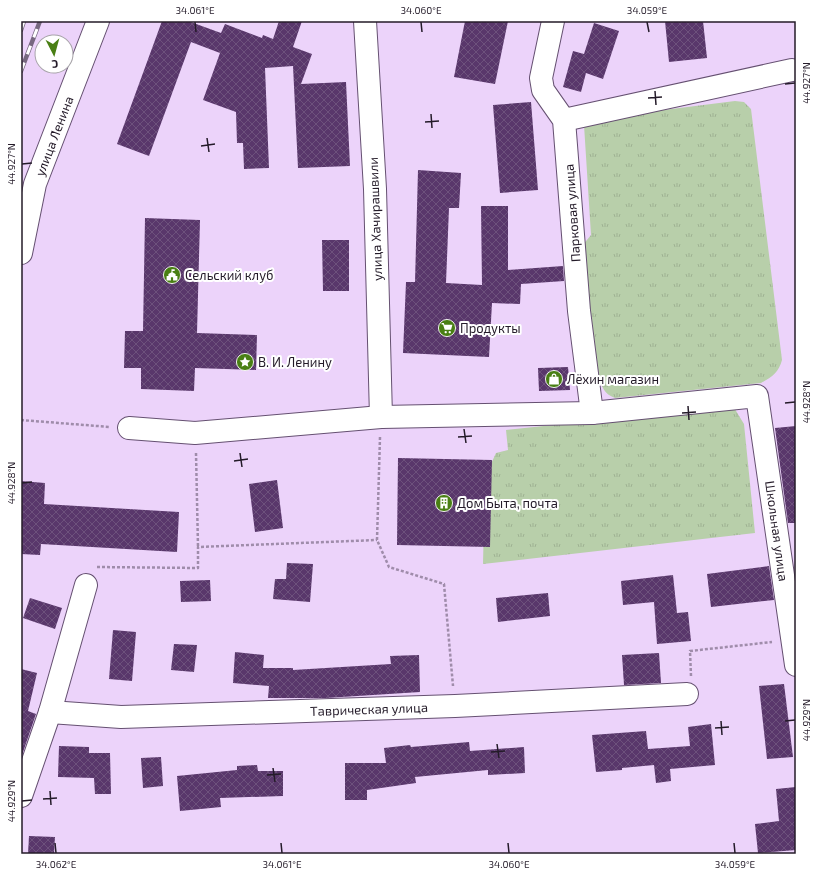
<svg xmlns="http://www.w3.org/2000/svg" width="817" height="875" viewBox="0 0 817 875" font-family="'Exo 2',sans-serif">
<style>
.grass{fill:url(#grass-tufts)}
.building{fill:url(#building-cross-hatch)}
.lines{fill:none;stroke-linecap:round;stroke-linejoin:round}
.minor-casing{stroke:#655071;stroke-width:24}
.path{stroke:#9f8caa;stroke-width:2.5;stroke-dasharray:3 2;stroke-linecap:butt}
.minor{stroke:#fff;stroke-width:22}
.rail-casing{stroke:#776880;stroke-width:4.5}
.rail{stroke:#fff;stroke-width:3;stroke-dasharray:9;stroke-linecap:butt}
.ticks{fill:none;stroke:#241b29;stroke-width:1.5}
.labels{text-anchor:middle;stroke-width:4;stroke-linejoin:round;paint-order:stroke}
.street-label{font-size:13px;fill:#241b29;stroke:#fff}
.poi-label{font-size:13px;fill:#241b29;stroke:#fff;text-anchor:start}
.neatline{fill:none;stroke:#241b29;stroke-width:1.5}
.ticks-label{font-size:10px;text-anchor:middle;fill:#241b29}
</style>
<defs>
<pattern id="grass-tufts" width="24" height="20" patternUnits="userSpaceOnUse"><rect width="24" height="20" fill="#b8cfaa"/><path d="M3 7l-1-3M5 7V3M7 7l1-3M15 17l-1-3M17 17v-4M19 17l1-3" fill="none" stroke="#9eb192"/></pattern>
<pattern id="building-cross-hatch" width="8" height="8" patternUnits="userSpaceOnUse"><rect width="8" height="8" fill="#59376b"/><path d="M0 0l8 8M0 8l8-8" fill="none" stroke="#6d517c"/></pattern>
</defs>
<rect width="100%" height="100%" fill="#ecd3fa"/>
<g class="grass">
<path d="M735,101L744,102L751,109L782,360C779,372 772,377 761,383L615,398C604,394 602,387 599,377L582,246L591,235L584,125L592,119Z"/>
<path d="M733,406L744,424L755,533L483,564L485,477L496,453L508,450L506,430Z"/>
</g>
<g class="building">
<path d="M162,21H188L221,33L225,24L262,38L263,35L273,39L279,21H302L293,47L312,54L301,84L346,82L350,166L298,168L293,66L265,68L269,168L244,169L243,143H237L236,112L203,100L220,53L191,42L149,156L117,144Z"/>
<path d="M465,21H508L495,84L454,77Z"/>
<path d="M665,21H703L707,58L669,62Z"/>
<path d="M594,23L619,31L603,79L586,73L581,92L563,87L573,51L584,54Z"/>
<path d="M531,102L538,190L500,193L493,105Z"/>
<path d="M418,170L461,173L459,208H449L446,283L482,285L481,206H508V270L563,266L564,281L521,284L520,304L492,303L489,357L403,353L406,282H415Z"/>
<path d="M145,218L200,220L197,333L257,335L256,370L195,368L194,391L141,389V368H124L125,331H143Z"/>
<path d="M322,240H349V291H323Z"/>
<path d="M568,367L570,390L539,391L538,368Z"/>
<path d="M796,426V523H788L775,428Z"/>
<path d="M398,458L492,460L490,547L397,545Z"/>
<path d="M277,480L283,528L255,532L249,484Z"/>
<path d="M21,481L45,483L44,504L179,512L177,552L41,544L40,555L21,554Z"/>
<path d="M287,563L313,564L310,602L273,599L275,579H286Z"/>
<path d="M769,566L774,600L711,607L707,574Z"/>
<path d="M673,575L677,613L688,612L691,641L657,644L654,602L623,605L621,581Z"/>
<path d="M210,580L211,601L181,602L180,581Z"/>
<path d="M548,593L550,616L498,622L496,598Z"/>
<path d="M30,598L62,608L55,629L23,618Z"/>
<path d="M113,630L136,632L132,681L109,679Z"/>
<path d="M174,644L197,645L194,672L171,670Z"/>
<path d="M235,652L264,655L263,668H293V670L391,664L390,656L419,655L420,692L326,698H268L269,686L233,683Z"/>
<path d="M659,653L661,683L624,685L622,655Z"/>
<path d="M21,669L37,673L28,711L36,714L21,758Z"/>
<path d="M784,684L793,757L767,759L759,686Z"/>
<path d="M711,724L715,765L670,769L671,781L656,783L654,765L622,768V770L596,772L592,735L646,731L648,749L690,746L688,727Z"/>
<path d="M469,742L470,751L524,747L525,773L488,775V770L415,777L416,783L367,790V800H345V763H386L384,748L410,745L411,747Z"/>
<path d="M59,746L89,747V753H110L111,794H95L94,778L58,777Z"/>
<path d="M161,757L163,786L143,788L141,758Z"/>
<path d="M257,765L258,771H283V796L220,798L221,807L180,811L177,776L237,770V766Z"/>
<path d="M796,787V850L758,853L755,824L779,821L776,789Z"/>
<path d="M29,836L55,837L54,854H28Z"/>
</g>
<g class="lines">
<g class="minor-casing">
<g id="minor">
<path d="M365,21L375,189L381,417"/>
<path d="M553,21L541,78L543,90L564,120L579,311L592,413"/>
<path d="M564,120L792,70"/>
<path d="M21,253L35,184L98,21"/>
<path d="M129,428L195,433L381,417L592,413L757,396L796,665"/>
<path d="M50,712L121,717L455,706L687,694"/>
<path d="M21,796L50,712L86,585"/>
</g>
</g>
<g class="path">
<path d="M21,420L110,427"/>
<path d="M380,437L377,540L389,567L444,584L453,686"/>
<path d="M196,453L198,547"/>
<path d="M97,567L198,568V547L377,540"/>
<path d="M691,676L690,651L772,642"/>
</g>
<use href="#minor" class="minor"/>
<g class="rail-casing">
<g id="rail">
<path d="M21,30L24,21"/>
<path d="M21,71L40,21"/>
</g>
</g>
<use href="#rail" class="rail"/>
</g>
<path class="ticks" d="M195,22L196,32M421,22L422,32M647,22L649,32M785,84L795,83M655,91L656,105M648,98L662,97M431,114L432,128M425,122L439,121M207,138L209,152M201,146L215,144M22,164L32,163M785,403L795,402M688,406L689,420M682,413L696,412M464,429L466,443M458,437L472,436M240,453L242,467M234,461L248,459M22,483L32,482M721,721L722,735M785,721L795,720M715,728L729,727M497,744L499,758M491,752L505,751M273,768L275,782M267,775L281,774M50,791L51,805M43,799L57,798M22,801L32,800M55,843L56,853M281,843L282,853M508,843L509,853M734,843L735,853"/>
<defs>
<g id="civic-disc" transform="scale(0.9)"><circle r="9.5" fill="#497f14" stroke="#fff"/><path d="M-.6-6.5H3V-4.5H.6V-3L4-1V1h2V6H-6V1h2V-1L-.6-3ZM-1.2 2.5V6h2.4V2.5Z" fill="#fff"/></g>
<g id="supermarket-disc" transform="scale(0.9)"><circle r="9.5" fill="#497f14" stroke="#fff"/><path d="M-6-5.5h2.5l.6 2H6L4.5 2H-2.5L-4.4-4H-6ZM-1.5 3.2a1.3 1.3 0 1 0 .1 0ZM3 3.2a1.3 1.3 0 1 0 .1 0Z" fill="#fff"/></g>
<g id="sight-disc" transform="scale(0.9)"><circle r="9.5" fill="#497f14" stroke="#fff"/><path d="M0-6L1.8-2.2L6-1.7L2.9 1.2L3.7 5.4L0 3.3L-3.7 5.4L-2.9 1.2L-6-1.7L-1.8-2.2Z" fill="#fff"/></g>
<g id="shop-disc" transform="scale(0.9)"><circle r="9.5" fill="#497f14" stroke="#fff"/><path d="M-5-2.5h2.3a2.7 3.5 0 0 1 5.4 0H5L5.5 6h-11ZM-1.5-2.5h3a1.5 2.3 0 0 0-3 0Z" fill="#fff"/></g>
<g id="building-disc" transform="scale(0.9)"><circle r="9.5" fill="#497f14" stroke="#fff"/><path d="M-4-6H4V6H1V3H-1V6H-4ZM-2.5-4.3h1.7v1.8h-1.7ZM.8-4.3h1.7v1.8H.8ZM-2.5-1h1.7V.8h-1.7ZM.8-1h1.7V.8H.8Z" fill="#fff"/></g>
</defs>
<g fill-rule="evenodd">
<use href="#civic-disc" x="172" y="275"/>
<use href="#supermarket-disc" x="447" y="328"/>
<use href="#sight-disc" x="245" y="362"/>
<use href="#shop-disc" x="554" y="379"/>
<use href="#building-disc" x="444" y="503"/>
</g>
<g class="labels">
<g class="street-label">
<text transform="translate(54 136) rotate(-69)" y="5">улица Ленина</text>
<text transform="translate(572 213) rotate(-94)" y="5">Парковая улица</text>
<text transform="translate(375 219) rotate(-92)" y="5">улица Хачирашвили</text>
<text transform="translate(777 531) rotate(82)" y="5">Школьная улица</text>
<text transform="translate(369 709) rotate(-2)" y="5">Таврическая улица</text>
</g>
<g class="poi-label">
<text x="185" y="280">Сельский клуб</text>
<text x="460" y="333">Продукты</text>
<text x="258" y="367">В. И. Ленину</text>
<text x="567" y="384">Лёхин магазин</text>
<text x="457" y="508">Дом Быта, почта</text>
</g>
</g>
<rect width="817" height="875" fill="none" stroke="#ffffff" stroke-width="44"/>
<g transform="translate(54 54) rotate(174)"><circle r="19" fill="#ffffff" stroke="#a7a4a9"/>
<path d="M0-3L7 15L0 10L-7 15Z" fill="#497f14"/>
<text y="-6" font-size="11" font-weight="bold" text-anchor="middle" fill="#241b29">С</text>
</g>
<rect x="22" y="22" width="773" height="831" class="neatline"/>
<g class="ticks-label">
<text x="195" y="14">34.061°E</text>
<text x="421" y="14">34.060°E</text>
<text x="647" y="14">34.059°E</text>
<text transform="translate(806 83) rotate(-90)" y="4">44.927°N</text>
<text transform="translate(11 164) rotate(-90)" y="4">44.927°N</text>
<text transform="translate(806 402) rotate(-90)" y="4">44.928°N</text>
<text transform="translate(11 483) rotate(-90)" y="4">44.928°N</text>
<text transform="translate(806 720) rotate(-90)" y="4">44.929°N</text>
<text transform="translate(11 801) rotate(-90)" y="4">44.929°N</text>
<text x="56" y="868">34.062°E</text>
<text x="282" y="868">34.061°E</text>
<text x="509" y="868">34.060°E</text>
<text x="735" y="868">34.059°E</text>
</g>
</svg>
